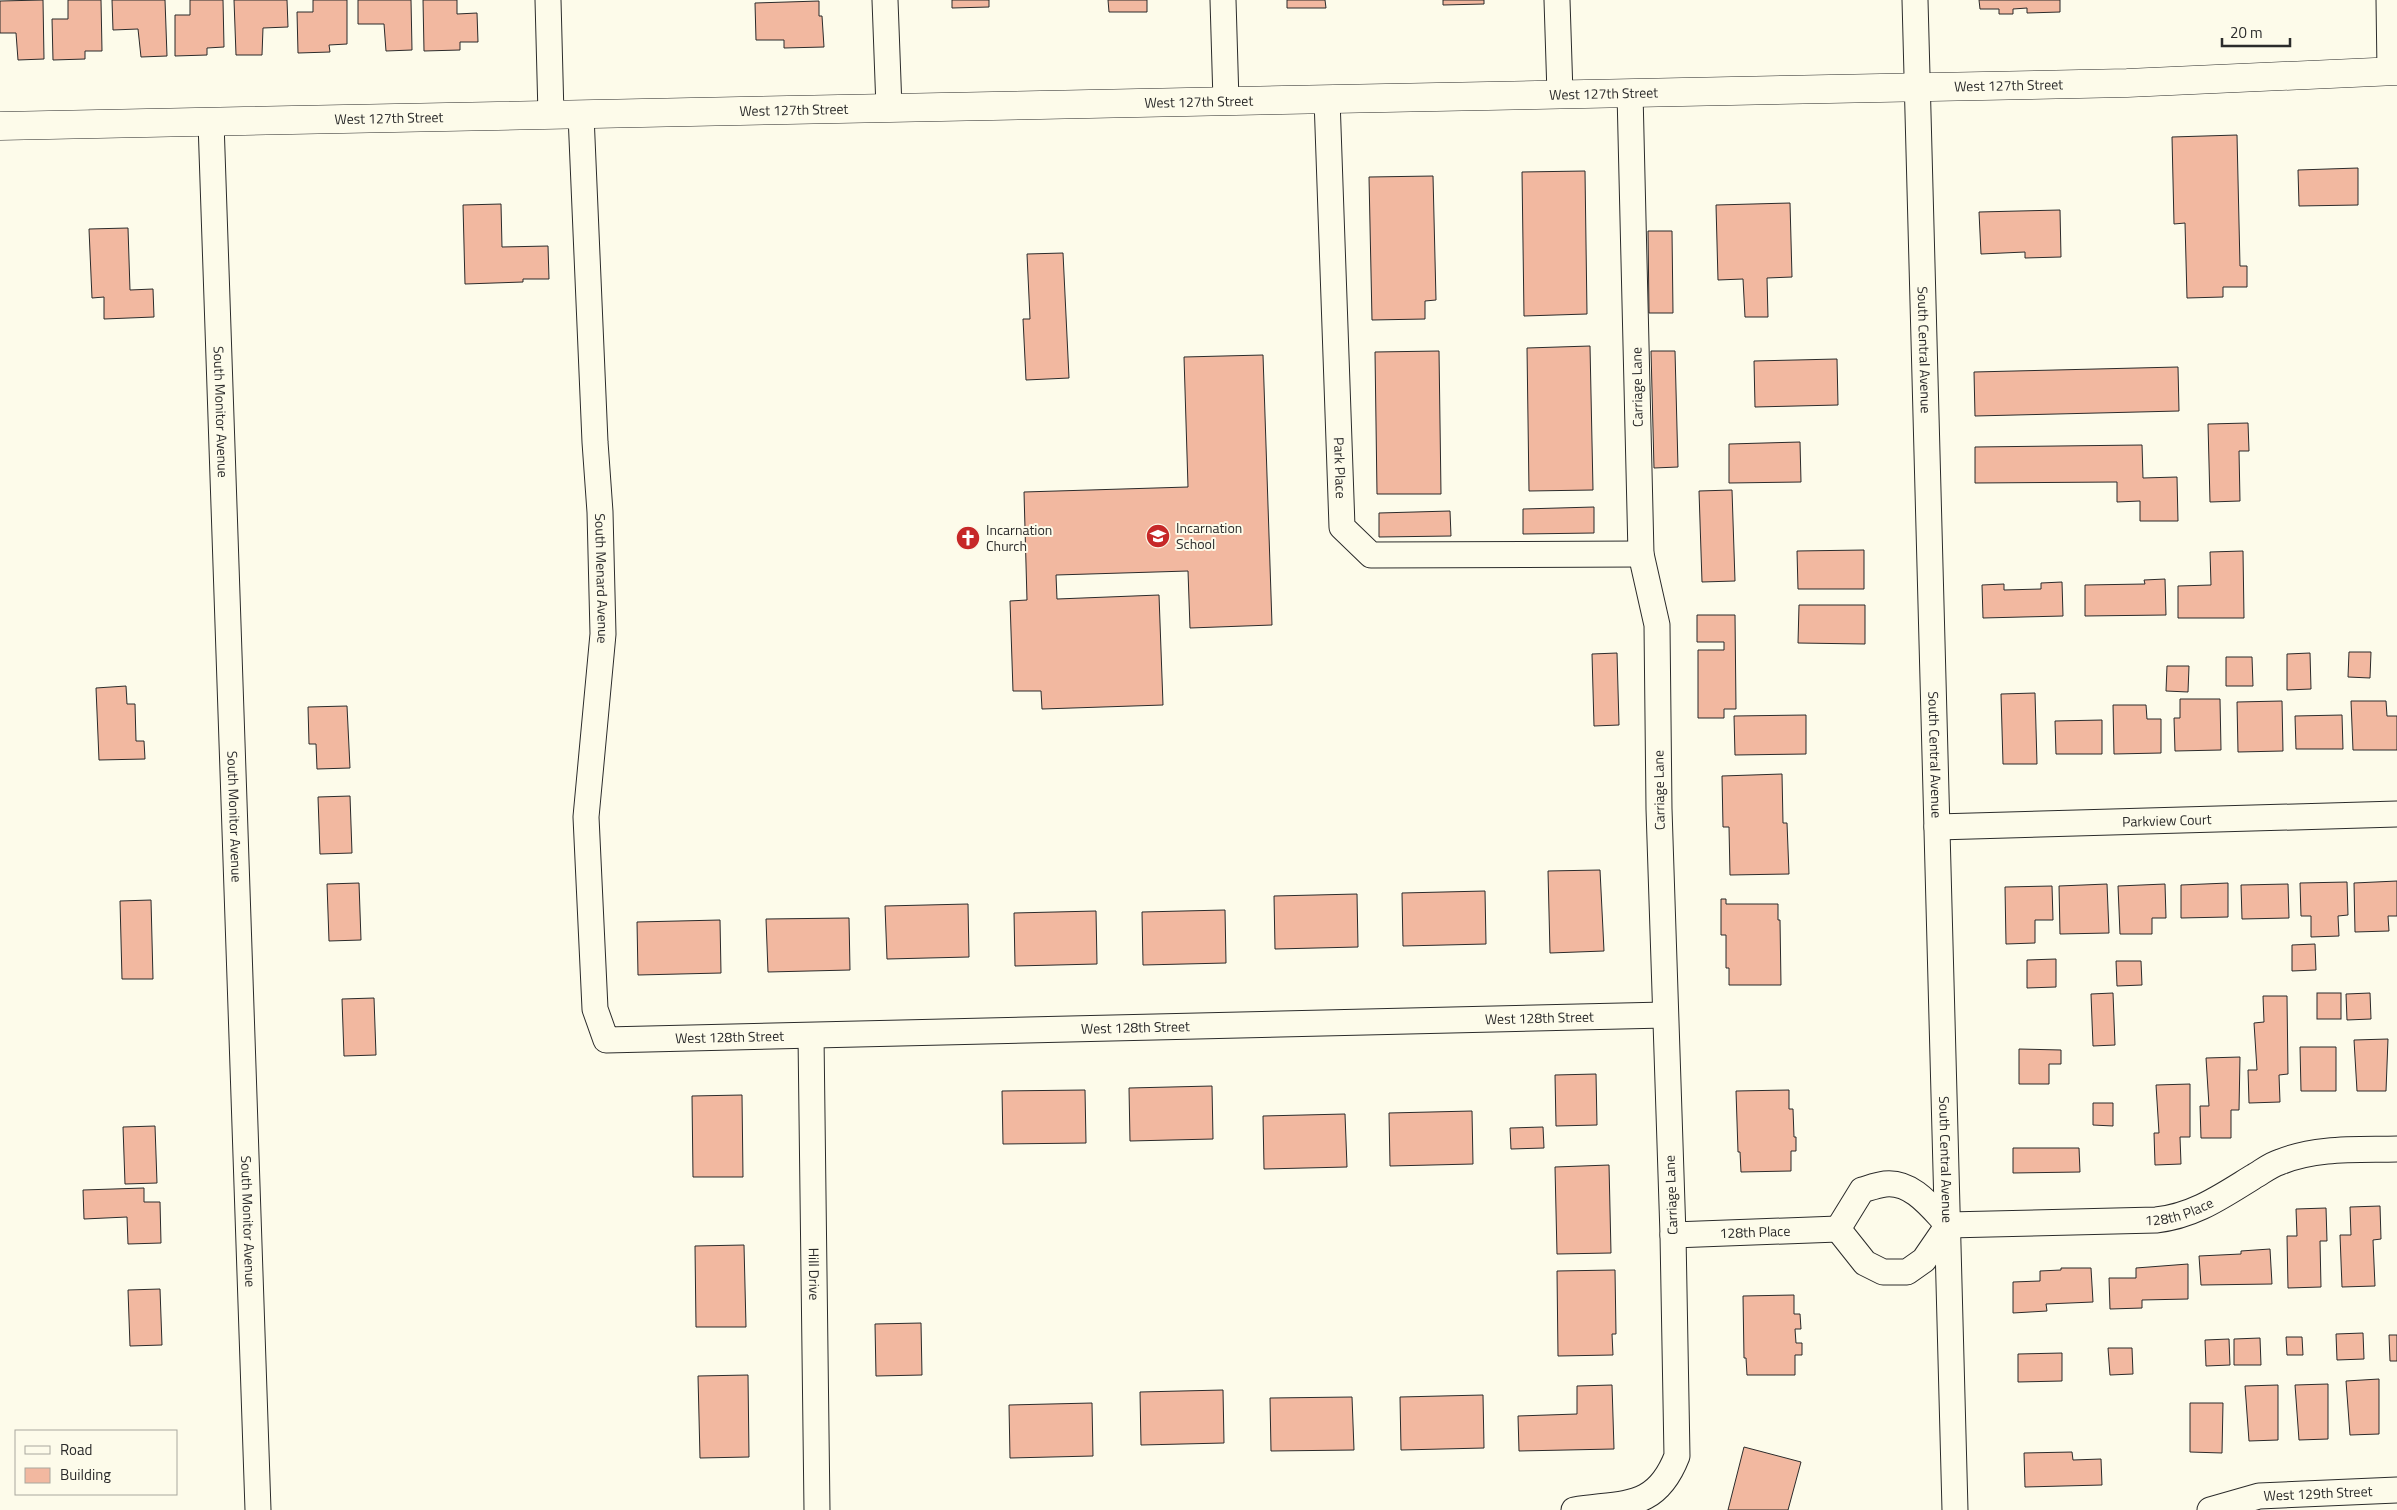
<svg xmlns="http://www.w3.org/2000/svg" width="2397" height="1510" viewBox="0 0 2397 1510" font-family="'Titillium Web',sans-serif">
<style>
.building{fill:#f2b8a0;stroke:#2b2b2b}
.lines{fill:none;stroke-linecap:round;stroke-linejoin:round}
.minor-casing{stroke:#2b2b2b;stroke-width:27}
.major-casing{stroke:#2b2b2b;stroke-width:29}
.minor{stroke:#fdfbea;stroke-width:25}
.major{stroke:#fdfbea;stroke-width:28}
.labels{text-anchor:middle;stroke-width:4;stroke-linejoin:round;paint-order:stroke}
.street-label{font-size:14px;fill:#2b2b2b;stroke:#fdfbea}
.poi-label{font-size:14px;fill:#2b2b2b;stroke:#fdfbea;text-anchor:start}
</style>
<rect width="100%" height="100%" fill="#fdfbea"/>
<g class="building">
<path d="M43,0L44,59L18,60L16,33H0V1Z"/>
<path d="M68,0H101L102,51H85V59L53,60L52,19H68Z"/>
<path d="M112,0H165L167,56L141,57L138,29L113,30Z"/>
<path d="M190,0H223L224,47L207,48V55L175,56V15H190Z"/>
<path d="M234,0H287L288,27L263,28L262,55H236Z"/>
<path d="M313,0H347V44L329,45L330,52L298,53L297,12H313Z"/>
<path d="M358,0H411L412,50L386,51L384,24H358Z"/>
<path d="M423,0H457V14L477,13L478,42H460V50L424,51Z"/>
<path d="M952,0H989V7L952,8Z"/>
<path d="M1108,0H1147V12H1109Z"/>
<path d="M1287,0H1325L1326,8H1287Z"/>
<path d="M1443,0H1484V4L1443,5Z"/>
<path d="M1979,0H2060V12L2027,13V8L2013,9V14H1999V9H1980Z"/>
<path d="M819,1V16H822L824,47L784,48V40H756L755,3Z"/>
<path d="M2237,135L2240,266H2247V287H2223V297L2187,298L2185,223L2174,224L2172,137Z"/>
<path d="M2358,168V205L2299,206L2298,170Z"/>
<path d="M1585,171L1587,314L1524,316L1522,172Z"/>
<path d="M1433,176L1436,300L1425,301V319L1372,320L1369,177Z"/>
<path d="M1790,203L1792,277L1767,278L1768,317H1745L1743,279L1718,280L1716,205Z"/>
<path d="M501,204L502,247L548,246L549,279H523V282L465,284L463,205Z"/>
<path d="M2060,210L2061,257L2025,258V252L1981,254L1979,212Z"/>
<path d="M128,228L130,290L153,289L154,317L104,319V297L92,298L89,229Z"/>
<path d="M1648,231H1672L1673,313H1649Z"/>
<path d="M1063,253L1069,378L1026,380L1023,319H1030L1027,254Z"/>
<path d="M1590,346L1593,490L1529,491L1527,348Z"/>
<path d="M1439,351L1441,494H1377L1375,352Z"/>
<path d="M1651,351H1675L1678,467L1654,468Z"/>
<path d="M1263,355L1272,625L1190,628L1188,571L1056,575L1057,599L1159,595L1163,705L1042,709L1041,691H1013L1010,601L1027,600L1024,492L1188,487L1184,357Z"/>
<path d="M1837,359L1838,405L1755,407L1754,361Z"/>
<path d="M2178,367L2179,411L1975,416L1974,372Z"/>
<path d="M2248,423L2249,451H2239L2240,501L2210,502L2208,424Z"/>
<path d="M1800,442L1801,482L1729,483V444Z"/>
<path d="M2142,445L2143,478L2177,477L2178,521H2140V501L2117,502V482L1975,483V447Z"/>
<path d="M1732,490L1735,581L1702,582L1699,491Z"/>
<path d="M1594,507V533L1523,534V509Z"/>
<path d="M1450,511L1451,536L1379,537V513Z"/>
<path d="M1864,550V589H1798L1797,551Z"/>
<path d="M2243,551L2244,618H2178V586L2211,585L2210,552Z"/>
<path d="M2165,579L2166,615L2085,616V585L2145,584L2144,580Z"/>
<path d="M2062,582L2063,616L1983,618L1982,585L2004,584V590L2041,589V583Z"/>
<path d="M1799,605H1865V644L1798,643Z"/>
<path d="M1697,615H1735L1736,709H1724V718H1698V650H1724V642H1697Z"/>
<path d="M2349,652H2371L2370,678L2348,677Z"/>
<path d="M1617,653L1619,725L1594,726L1592,654Z"/>
<path d="M2310,653L2311,689L2287,690V654Z"/>
<path d="M2226,657H2252L2253,686H2226Z"/>
<path d="M2167,666H2189L2188,692L2166,691Z"/>
<path d="M126,686L127,704H135L136,741H144L145,759L99,760L96,688Z"/>
<path d="M2035,693L2037,764H2003L2001,694Z"/>
<path d="M2180,699H2220L2221,750L2175,751L2174,718H2180Z"/>
<path d="M2282,701L2283,751L2238,752L2237,702Z"/>
<path d="M2351,701H2386L2387,716H2397V750H2353Z"/>
<path d="M2113,705H2146L2147,719H2161V753L2114,754Z"/>
<path d="M347,706L350,768L317,769L316,744H309L308,707Z"/>
<path d="M1806,715V754L1735,755L1734,716Z"/>
<path d="M2342,715L2343,749H2296L2295,716Z"/>
<path d="M2102,720V754H2056L2055,721Z"/>
<path d="M1782,774L1783,823H1787L1789,874L1730,875L1729,827H1723L1722,776Z"/>
<path d="M350,796L352,853L320,854L318,797Z"/>
<path d="M1600,870L1604,951L1550,953L1548,871Z"/>
<path d="M2397,881V916H2388L2389,931L2355,932L2354,883Z"/>
<path d="M2347,882L2348,915L2338,916L2339,936L2311,937V916H2301L2300,883Z"/>
<path d="M359,883L361,940L329,941L327,884Z"/>
<path d="M2228,883V917L2181,918V885Z"/>
<path d="M2107,884L2109,933L2060,934L2059,886Z"/>
<path d="M2165,884L2166,918H2152V934H2120L2118,886Z"/>
<path d="M2288,884L2289,918L2242,919L2241,885Z"/>
<path d="M2052,886L2053,920H2035V943L2006,944L2005,887Z"/>
<path d="M1485,891L1486,944L1403,946L1402,893Z"/>
<path d="M1357,894L1358,947L1275,949L1274,896Z"/>
<path d="M1721,899H1726V904H1778V920H1780L1781,985H1729V968H1726V935H1721Z"/>
<path d="M151,900L153,979H122L120,901Z"/>
<path d="M968,904L969,957L887,959L885,906Z"/>
<path d="M1225,910L1226,963L1143,965L1142,912Z"/>
<path d="M1096,911L1097,964L1015,966L1014,913Z"/>
<path d="M849,918L850,970L768,972L766,919Z"/>
<path d="M720,920L721,973L638,975L637,922Z"/>
<path d="M2315,944L2316,970L2292,971V945Z"/>
<path d="M2056,959V987L2027,988V960Z"/>
<path d="M2116,961H2141L2142,985L2117,986Z"/>
<path d="M2113,993L2115,1045L2093,1046L2091,994Z"/>
<rect x="2317" y="993" width="24" height="26"/>
<path d="M2370,993L2371,1019L2347,1020L2346,994Z"/>
<path d="M2263,996H2287L2288,1074L2279,1075L2280,1102L2249,1103L2248,1070H2257L2254,1023L2264,1022Z"/>
<path d="M374,998L376,1055L344,1056L342,999Z"/>
<path d="M2388,1039L2386,1091H2357L2354,1040Z"/>
<path d="M2300,1047H2336V1091H2301Z"/>
<path d="M2019,1049L2061,1050V1064H2049V1084H2019Z"/>
<path d="M2240,1057L2239,1110H2231V1138H2201L2200,1106H2209L2206,1058Z"/>
<path d="M1596,1074L1597,1125L1556,1126L1555,1075Z"/>
<path d="M2190,1084V1137H2180L2181,1164L2155,1165L2154,1133H2159L2156,1085Z"/>
<path d="M1212,1086L1213,1139L1130,1141L1129,1088Z"/>
<path d="M1085,1090L1086,1143L1003,1144L1002,1091Z"/>
<path d="M1789,1090V1109H1793L1794,1137H1796V1151H1791V1171L1741,1172L1740,1152H1738L1736,1091Z"/>
<path d="M742,1095L743,1177H693L692,1096Z"/>
<path d="M2093,1103H2113V1126L2093,1125Z"/>
<path d="M1472,1111L1473,1164L1390,1166L1389,1113Z"/>
<path d="M1345,1114L1347,1167L1264,1169L1263,1116Z"/>
<path d="M155,1126L157,1183L125,1184L123,1127Z"/>
<path d="M1543,1127L1544,1148L1511,1149L1510,1128Z"/>
<path d="M2013,1148H2079L2080,1172L2013,1173Z"/>
<path d="M1609,1165L1611,1253L1557,1254L1555,1167Z"/>
<path d="M144,1188V1202H160L161,1243L128,1244L127,1217L84,1219L83,1190Z"/>
<path d="M2380,1206L2381,1239L2373,1240L2375,1286L2342,1287L2340,1235H2351L2350,1207Z"/>
<path d="M2326,1208L2327,1241H2320L2321,1287L2288,1288L2287,1236H2297L2296,1209Z"/>
<path d="M744,1245L746,1327H696L695,1246Z"/>
<path d="M2270,1249L2272,1284L2201,1285L2199,1256L2241,1254V1251Z"/>
<path d="M2188,1264V1299L2142,1300V1308L2110,1309L2109,1278H2136V1268Z"/>
<path d="M2061,1268H2091L2093,1302L2046,1304L2047,1311L2013,1313V1282L2040,1281V1271L2061,1270Z"/>
<path d="M1615,1270L1616,1334H1612L1613,1355L1558,1356L1557,1271Z"/>
<path d="M160,1289L162,1345L130,1346L128,1290Z"/>
<path d="M1794,1295V1314H1800L1801,1329H1795L1796,1343H1802V1355H1795V1375H1747L1746,1358H1744L1743,1296Z"/>
<path d="M921,1323L922,1375L876,1376L875,1324Z"/>
<path d="M2363,1333L2364,1359L2337,1360L2336,1334Z"/>
<path d="M2389,1335H2397V1361H2390Z"/>
<path d="M2286,1337H2302L2303,1355H2287Z"/>
<path d="M2260,1338L2261,1365H2234V1339Z"/>
<path d="M2229,1339L2230,1365L2206,1366L2205,1340Z"/>
<path d="M2108,1348H2132L2133,1374L2110,1375Z"/>
<path d="M2062,1353V1381L2018,1382V1354Z"/>
<path d="M748,1375L749,1457L700,1458L698,1376Z"/>
<path d="M2379,1379V1434L2350,1435L2346,1381Z"/>
<path d="M2328,1384V1439L2299,1440L2295,1385Z"/>
<path d="M1612,1385L1614,1449L1519,1451L1518,1416L1577,1414V1386Z"/>
<path d="M2278,1385V1440L2249,1441L2245,1386Z"/>
<path d="M1223,1390L1224,1443L1141,1445L1140,1392Z"/>
<path d="M1483,1395L1484,1448L1401,1450L1400,1397Z"/>
<path d="M1352,1397L1354,1450L1271,1451L1270,1398Z"/>
<path d="M1092,1403L1093,1456L1010,1458L1009,1405Z"/>
<path d="M2190,1403H2223L2222,1453L2190,1452Z"/>
<path d="M1744,1447L1801,1462L1788,1510H1728Z"/>
<path d="M2072,1452L2073,1460L2101,1459L2102,1485L2025,1487L2024,1453Z"/>
</g>
<g class="lines">
<g class="minor-casing">
<g id="minor">
<path d="M548,0L551,115"/>
<path d="M885,0L889,108"/>
<path d="M1223,0L1226,101"/>
<path d="M1557,0L1560,94"/>
<path id="s1" d="M1915,0L1955,1510"/>
<path d="M2389,0L2390,71"/>
<path id="s2" d="M1327,99L1342,527L1371,555L1641,554"/>
<path id="s3" d="M581,115L595,442L600,512L603,634L586,817L595,1009L606,1040L1665,1015"/>
<path id="s4" d="M211,122L258,1510"/>
<path id="s5" d="M1937,827L2397,814"/>
<path id="s6" d="M811,1036L817,1510"/>
<path id="s7" d="M1838,1229L1862,1190C1869,1188 1877,1185 1885,1184C1912,1181 1931,1207 1948,1225L2156,1220C2194,1216 2222,1196 2253,1177C2262,1172 2270,1165 2280,1162C2317,1147 2358,1150 2397,1149"/>
<path d="M1838,1229L1865,1263L1883,1272H1907L1924,1260L1948,1225"/>
<path id="s8" d="M1673,1235L1838,1229"/>
<path d="M1574,1510C1625,1502 1656,1510 1677,1456L1673,1235L1659,809L1657,625L1641,554L1630,93"/>
<path id="s9" d="M2210,1510L2259,1496L2397,1490"/>
</g>
</g>
<g class="major-casing">
<g id="major">
<path id="s10" d="M0,126L2127,83L2397,71"/>
</g>
</g>
<use href="#minor" class="minor"/>
<use href="#major" class="major"/>
</g>
<defs>
<g id="school-disc" transform="scale(1.25)"><circle r="9.5" fill="#c62828" stroke="#fdfbea"/><path d="M0-5L7-2L0 1L-7-2ZM-4 1L0 2.5L4 1V4Q0 6-4 4Z" fill="#fff"/></g>
<g id="church-disc" transform="scale(1.25)"><circle r="9.5" fill="#c62828" stroke="#fdfbea"/><path d="M-1.2-6h2.4v3.5h3.3v2.4h-3.3V6h-2.4V-.1h-3.3v-2.4h3.3Z" fill="#fff"/></g>
</defs>
<g fill-rule="evenodd">
<use href="#school-disc" x="1158" y="536"/>
<use href="#church-disc" x="968" y="538"/>
</g>
<g class="labels">
<g class="street-label">
<text dy="5" stroke="none"><textPath href="#s10" startOffset="2009">West 127th Street</textPath></text>
<text dy="5" stroke="none"><textPath href="#s10" startOffset="1604">West 127th Street</textPath></text>
<text dy="5" stroke="none"><textPath href="#s10" startOffset="1199">West 127th Street</textPath></text>
<text dy="5" stroke="none"><textPath href="#s10" startOffset="794">West 127th Street</textPath></text>
<text dy="5" stroke="none"><textPath href="#s10" startOffset="389">West 127th Street</textPath></text>
<text dy="5" stroke="none"><textPath href="#s1" startOffset="350">South Central Avenue</textPath></text>
<text transform="translate(1637 387) rotate(-91)" y="5">Carriage Lane</text>
<text dy="5" stroke="none"><textPath href="#s4" startOffset="290">South Monitor Avenue</textPath></text>
<text dy="5" stroke="none"><textPath href="#s2" startOffset="369">Park Place</textPath></text>
<text dy="5" stroke="none"><textPath href="#s3" startOffset="464">South Menard Avenue</textPath></text>
<text dy="5" stroke="none"><textPath href="#s1" startOffset="755">South Central Avenue</textPath></text>
<text transform="translate(1659 790) rotate(-91)" y="5">Carriage Lane</text>
<text dy="5" stroke="none"><textPath href="#s4" startOffset="695">South Monitor Avenue</textPath></text>
<text dy="5" stroke="none"><textPath href="#s5" startOffset="230">Parkview Court</textPath></text>
<text dy="5" stroke="none"><textPath href="#s3" startOffset="1862">West 128th Street</textPath></text>
<text dy="5" stroke="none"><textPath href="#s3" startOffset="1458">West 128th Street</textPath></text>
<text dy="5" stroke="none"><textPath href="#s3" startOffset="1052">West 128th Street</textPath></text>
<text dy="5" stroke="none"><textPath href="#s1" startOffset="1160">South Central Avenue</textPath></text>
<text transform="translate(1671 1195) rotate(-92)" y="5">Carriage Lane</text>
<text dy="5" stroke="none"><textPath href="#s7" startOffset="380">128th Place</textPath></text>
<text dy="5" stroke="none"><textPath href="#s4" startOffset="1100">South Monitor Avenue</textPath></text>
<text dy="5" stroke="none"><textPath href="#s8" startOffset="82">128th Place</textPath></text>
<text dy="5" stroke="none"><textPath href="#s6" startOffset="238">Hill Drive</textPath></text>
<text dy="5" stroke="none"><textPath href="#s9" startOffset="110">West 129th Street</textPath></text>
</g>
<g class="poi-label">
<text x="1176" y="533">Incarnation<tspan x="1176" dy="16">School</tspan></text>
<text x="986" y="535">Incarnation<tspan x="986" dy="16">Church</tspan></text>
</g>
</g>
<rect x="15" y="1430" width="162" height="65" fill="#fdfbea" stroke="#a9a89e"/>
<rect x="25" y="1446" width="25" height="8" fill="#fdfbea" stroke="#a9a89e"/>
<text x="60" y="1455" font-size="15" fill="#2b2b2b">Road</text>
<rect x="25" y="1468" width="25" height="15" fill="#f2b8a0" stroke="#a9a89e"/>
<text x="60" y="1480" font-size="15" fill="#2b2b2b">Building</text>
<path d="M2222 38v8h68v-8" fill="none" stroke="#2b2b2b" stroke-width="2.5"/>
<text x="2230" y="38" font-size="15" fill="#2b2b2b" stroke="#fdfbea" stroke-width="4" paint-order="stroke">20 m</text>
</svg>
